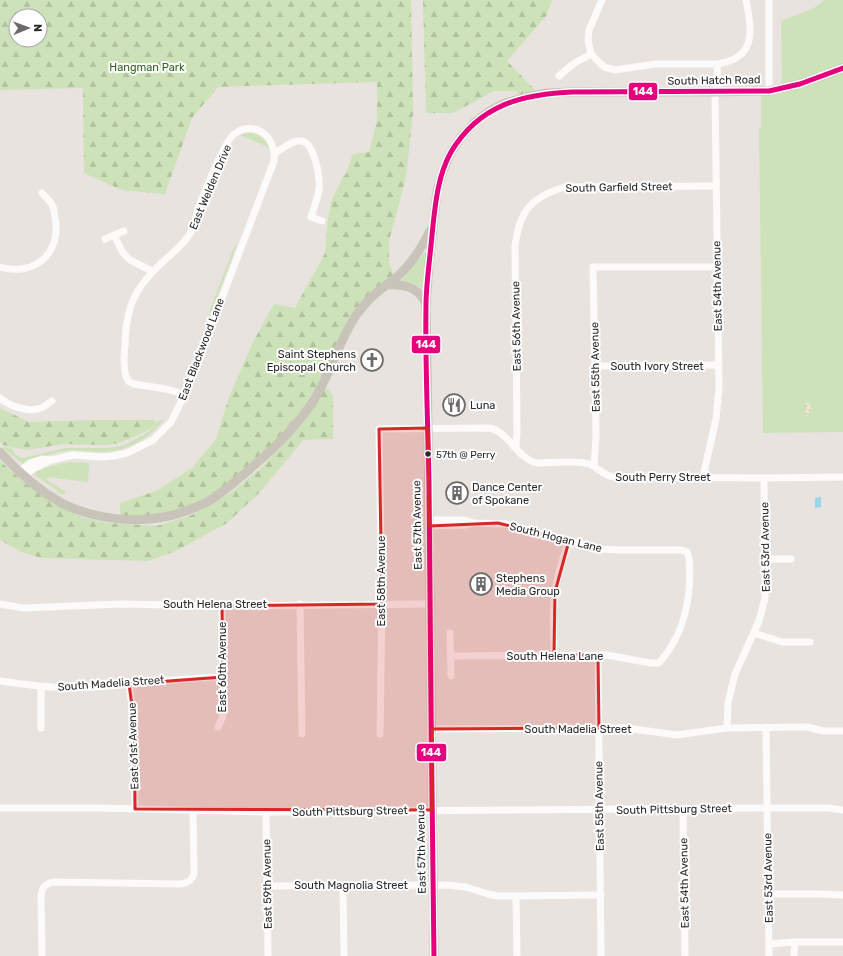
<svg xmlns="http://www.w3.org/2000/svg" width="843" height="956" viewBox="0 0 843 956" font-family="Rubik,sans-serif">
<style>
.grass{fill:#cde2b8}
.forest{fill:url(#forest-firs);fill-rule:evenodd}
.sand{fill:url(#sand-dots)}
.water{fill:#95d8e7}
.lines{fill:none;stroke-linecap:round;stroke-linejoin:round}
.minor{stroke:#fcfbfa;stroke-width:7}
.major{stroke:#c8c4b9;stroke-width:9}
.bus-1-casing{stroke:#fff;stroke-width:8}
.bus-1{stroke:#e5007d;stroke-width:5}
.marked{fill:#d62828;fill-opacity:0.2;stroke:#d62828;stroke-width:3;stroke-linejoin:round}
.bus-dot{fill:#292929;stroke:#fff;stroke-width:1.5}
.labels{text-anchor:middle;stroke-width:4;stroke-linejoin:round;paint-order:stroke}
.bus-label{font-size:10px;fill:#292929;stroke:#fff;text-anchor:start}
.park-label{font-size:11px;fill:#30641c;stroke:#fff}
.street-label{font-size:11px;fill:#292929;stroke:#fff}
.poi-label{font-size:11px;fill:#292929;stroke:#fff;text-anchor:start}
.line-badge{stroke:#fff;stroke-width:1.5}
.badge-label{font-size:11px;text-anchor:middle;font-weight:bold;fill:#fff}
</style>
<defs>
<pattern id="forest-firs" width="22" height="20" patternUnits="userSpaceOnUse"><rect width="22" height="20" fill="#cde2b8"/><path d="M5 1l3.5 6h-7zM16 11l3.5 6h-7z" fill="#b0c29e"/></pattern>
<pattern id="sand-dots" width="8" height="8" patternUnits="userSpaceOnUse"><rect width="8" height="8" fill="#ece4cd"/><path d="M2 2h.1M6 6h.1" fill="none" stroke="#cac4b0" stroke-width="1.8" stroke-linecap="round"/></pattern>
</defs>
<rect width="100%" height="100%" fill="#e8e3de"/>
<g class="grass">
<path d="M825,0H843V432L763,433L759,128H761V96L780,94L782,81L781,21L814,8Z"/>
<path d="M248,133C259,134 265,138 270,148L240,135Z"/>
<path d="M235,245H237L211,313L209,312Z"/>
<path d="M426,251L422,288L412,283L401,281Z"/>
<path d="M164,420C149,439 127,451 103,452C92,452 82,450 72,450C55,452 39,457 24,464L20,462L1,446L11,448C15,453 17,458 24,458L65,448H108L125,445L145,434L154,427L157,423V421Z"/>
<path d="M69,462L89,463L88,482L47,477V480L66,492L64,495L57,492L58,491L35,475L36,471L39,469L41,471L43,468Z"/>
</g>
<g class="forest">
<path d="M0,0H411L413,113L406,177L389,241V263L394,276L364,300L348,319L323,376L310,400L296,420L262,454L221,489L192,505L161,515L120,516V503L156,491L192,468L216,439L228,400L252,344L274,304L295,308L325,253L328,220L331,202L343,177L346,174L353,154L369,152L377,121V82L218,87L192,118L165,194L122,190L84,173L83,88L0,90ZM16,16H40V40H16Z"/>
<path d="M423,0H552L547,15L507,61L536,91L518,95L517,91H494L453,113H426Z"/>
<path d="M325,386L333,396V439L303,440L262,490L227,523L176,551L148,561L42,558L21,552L0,540V461L24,482L51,500L81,517L107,523L157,526L192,515L232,492L262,467L295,432L313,409Z"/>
<path d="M0,408L29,422L90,420H155L156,423L153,427L138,435L119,443L104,445L63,444L27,450L3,445L0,442Z"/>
</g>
<path class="sand" d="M808,402L812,409L806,417L804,414L807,409L804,404Z"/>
<path class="water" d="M821,497V507L815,508V498Z"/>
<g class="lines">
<g class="minor">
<path d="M602,0L589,30L588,41L591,54L604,67L615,70L656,64H717"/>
<path d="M559,76L573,64L591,54"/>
<path d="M769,91V0"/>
<path d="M718,92L717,64C757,58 752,31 746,0"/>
<path d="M275,153C283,149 291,140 300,141C315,141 320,178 319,190C317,199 314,208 311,217L322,221"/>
<path d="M114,235L123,253L130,260L152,271"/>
<path d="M105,239L124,231"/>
<path d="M0,267C35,277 62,253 55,217C54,213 54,208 52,205C51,201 45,197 42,193"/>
<path d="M595,366L718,365"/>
<path d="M0,398C10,406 28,413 41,408C45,407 48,403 52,401"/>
<path d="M516,448L517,431L515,247C519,211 531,197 565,187L716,186"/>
<path d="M594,466L596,436L593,267H717"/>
<path d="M19,472L30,463L42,459L51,460L73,455L102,457L114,456L127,453L153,440L171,422L180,404L204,345L274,161C277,137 254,118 233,135C224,143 204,193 199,206C196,215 195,224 191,232C185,243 175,251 166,259C136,286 126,304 125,345C124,355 123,373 128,381L134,384L166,389L184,394"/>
<path d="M24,476C33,467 41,466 51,460"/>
<path d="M703,477L716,419L719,387L715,92"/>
<path d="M429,520H465L473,523L506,524L601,549L619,550H681L687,552L689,558C692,595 685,634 659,663H651L606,655L451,656"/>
<path d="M430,526L465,525L473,523"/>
<path d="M766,559H791"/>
<path d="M0,604L23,608L121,604L222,606L430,604"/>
<path d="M300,604L302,734"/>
<path d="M450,633L451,676"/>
<path d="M754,633L782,642H810"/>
<path d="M554,655C554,634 552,613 555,592C557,575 563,558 569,541"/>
<path d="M598,655L601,956"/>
<path d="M0,681C23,684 46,688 70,688C121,687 172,678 223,677"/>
<path d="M129,684L134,721L135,809"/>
<path d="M41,687V728"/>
<path d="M218,727L223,716L222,606"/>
<path d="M766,727L769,956"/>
<path d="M727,728L728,703L735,674L759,621L765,598L764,478"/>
<path d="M432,729L626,728L677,735L727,728L807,727L824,731H843"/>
<path d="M380,734L382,604L379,429L490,428C510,433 517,459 537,463C551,463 577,460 589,464C598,467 603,476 614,477L764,478L843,477"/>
<path d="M0,808H97L266,812L767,808H828L843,810"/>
<path d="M683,809L685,956"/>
<path d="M266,812L268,956"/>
<path d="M267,886L446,885L466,887L488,894L497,896L601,895"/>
<path d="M343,886L344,956"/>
<path d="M768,894H821L843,895"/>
<path d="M516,896L517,956"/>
<path d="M769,944L795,942H843"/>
<path d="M42,956L41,896C42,887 45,884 54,882L180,884C187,883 192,881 194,873L193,810"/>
<path d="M794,956L795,942"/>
</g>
<g class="major">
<path d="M387,285C404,284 420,287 426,305"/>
<path d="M0,452C17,471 37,489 60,502C69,508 80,511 91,514C130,524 169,521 205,503C222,494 236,481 251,468C274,449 295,428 312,403C331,375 338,341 357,314C365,303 374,294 385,286C389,282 395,280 399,275C413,262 422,247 430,231"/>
<path d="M434,956L428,428L426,305L429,264L437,191L443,171L450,154L461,137L474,123L488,112L505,103L527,97L547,93L573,92H715L769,91L800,84L843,68"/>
</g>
<g class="bus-1-casing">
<path id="bus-1" d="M434,956C432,798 430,641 429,483C428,424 425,365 426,306C426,283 430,259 432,235C435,207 437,177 451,152C479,105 522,94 573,92L769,91L800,84L843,68"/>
</g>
<use href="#bus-1" class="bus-1"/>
</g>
<path class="marked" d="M428,428L429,526L498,523L569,541L555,592L554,655H598L599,728L432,729V810L135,809L134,721L129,684L223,677L222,606L382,604L379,429Z"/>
<defs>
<g id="church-ring" transform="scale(1.15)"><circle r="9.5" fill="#fff" stroke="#6c6a68" stroke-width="1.5"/><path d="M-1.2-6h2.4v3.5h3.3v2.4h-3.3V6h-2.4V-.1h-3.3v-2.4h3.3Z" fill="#6c6a68"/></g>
<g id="restaurant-ring" transform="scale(1.15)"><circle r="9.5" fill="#fff" stroke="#6c6a68" stroke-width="1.5"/><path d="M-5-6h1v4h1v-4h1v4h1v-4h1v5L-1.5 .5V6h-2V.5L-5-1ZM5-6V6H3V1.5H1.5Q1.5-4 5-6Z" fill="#6c6a68"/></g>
<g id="building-ring" transform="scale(1.15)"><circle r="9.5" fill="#fff" stroke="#6c6a68" stroke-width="1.5"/><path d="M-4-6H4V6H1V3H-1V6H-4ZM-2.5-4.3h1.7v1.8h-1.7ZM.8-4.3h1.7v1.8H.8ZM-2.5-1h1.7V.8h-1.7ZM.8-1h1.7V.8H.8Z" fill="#6c6a68"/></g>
</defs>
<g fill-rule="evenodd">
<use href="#church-ring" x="372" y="360"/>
<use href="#restaurant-ring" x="454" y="405"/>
<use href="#building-ring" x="457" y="493"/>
<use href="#building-ring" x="481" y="584"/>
</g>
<circle class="bus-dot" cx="428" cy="454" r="3.5"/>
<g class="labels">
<g class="bus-label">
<text x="436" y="458">57th @ Perry</text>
</g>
<g class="park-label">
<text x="147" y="71">Hangman Park</text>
</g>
<g class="street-label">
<text transform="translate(714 80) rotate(-1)" y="4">South Hatch Road</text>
<text transform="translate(210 187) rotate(-67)" y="4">East Welden Drive</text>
<text transform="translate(619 187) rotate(-1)" y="4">South Garfield Street</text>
<text transform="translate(717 286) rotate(-91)" y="4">East 54th Avenue</text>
<text transform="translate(516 326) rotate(-91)" y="4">East 56th Avenue</text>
<text transform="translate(201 349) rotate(-69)" y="4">East Blackwood Lane</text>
<text x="657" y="370">South Ivory Street</text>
<text transform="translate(595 367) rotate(-91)" y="4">East 55th Avenue</text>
<text x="663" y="481">South Perry Street</text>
<text transform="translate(417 525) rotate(-91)" y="4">East 57th Avenue</text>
<text transform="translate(556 537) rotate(14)" y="4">South Hogan Lane</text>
<text transform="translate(765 547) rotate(-91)" y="4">East 53rd Avenue</text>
<text transform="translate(381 581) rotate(-90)" y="4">East 58th Avenue</text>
<text x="215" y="608">South Helena Street</text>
<text x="555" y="660">South Helena Lane</text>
<text transform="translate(222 667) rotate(-90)" y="4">East 60th Avenue</text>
<text transform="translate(111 683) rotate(-4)" y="4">South Madelia Street</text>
<text x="578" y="733">South Madelia Street</text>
<text transform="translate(133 746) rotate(-92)" y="4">East 61st Avenue</text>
<text transform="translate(599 806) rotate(-91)" y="4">East 55th Avenue</text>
<text transform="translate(674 809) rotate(-1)" y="4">South Pittsburg Street</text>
<text transform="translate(350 811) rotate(-1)" y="4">South Pittsburg Street</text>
<text transform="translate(421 849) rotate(-91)" y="4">East 57th Avenue</text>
<text transform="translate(768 878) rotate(-91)" y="4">East 53rd Avenue</text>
<text transform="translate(684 883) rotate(-91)" y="4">East 54th Avenue</text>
<text transform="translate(267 884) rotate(-91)" y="4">East 59th Avenue</text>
<text x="351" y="889">South Magnolia Street</text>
</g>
<g class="poi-label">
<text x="356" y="358" text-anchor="end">Saint Stephens<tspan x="356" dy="13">Episcopal Church</tspan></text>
<text x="470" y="409">Luna</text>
<text x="472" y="491">Dance Center<tspan x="472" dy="13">of Spokane</tspan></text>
<text x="496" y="582">Stephens<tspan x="496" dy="13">Media Group</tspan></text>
</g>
</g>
<g class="line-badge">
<rect x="628" y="82" width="30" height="19" rx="4" fill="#e5007d"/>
<rect x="411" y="335" width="30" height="19" rx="4" fill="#e5007d"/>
<rect x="416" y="743" width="31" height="19" rx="4" fill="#e5007d"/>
</g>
<g class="badge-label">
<text x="643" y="95">144</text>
<text x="426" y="348">144</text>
<text x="431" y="756">144</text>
</g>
<g transform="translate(28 28) rotate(89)"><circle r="19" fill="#ffffff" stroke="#a9a9a9"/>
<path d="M0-3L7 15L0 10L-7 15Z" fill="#6c6a68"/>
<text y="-6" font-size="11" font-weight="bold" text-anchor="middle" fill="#292929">N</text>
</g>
</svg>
